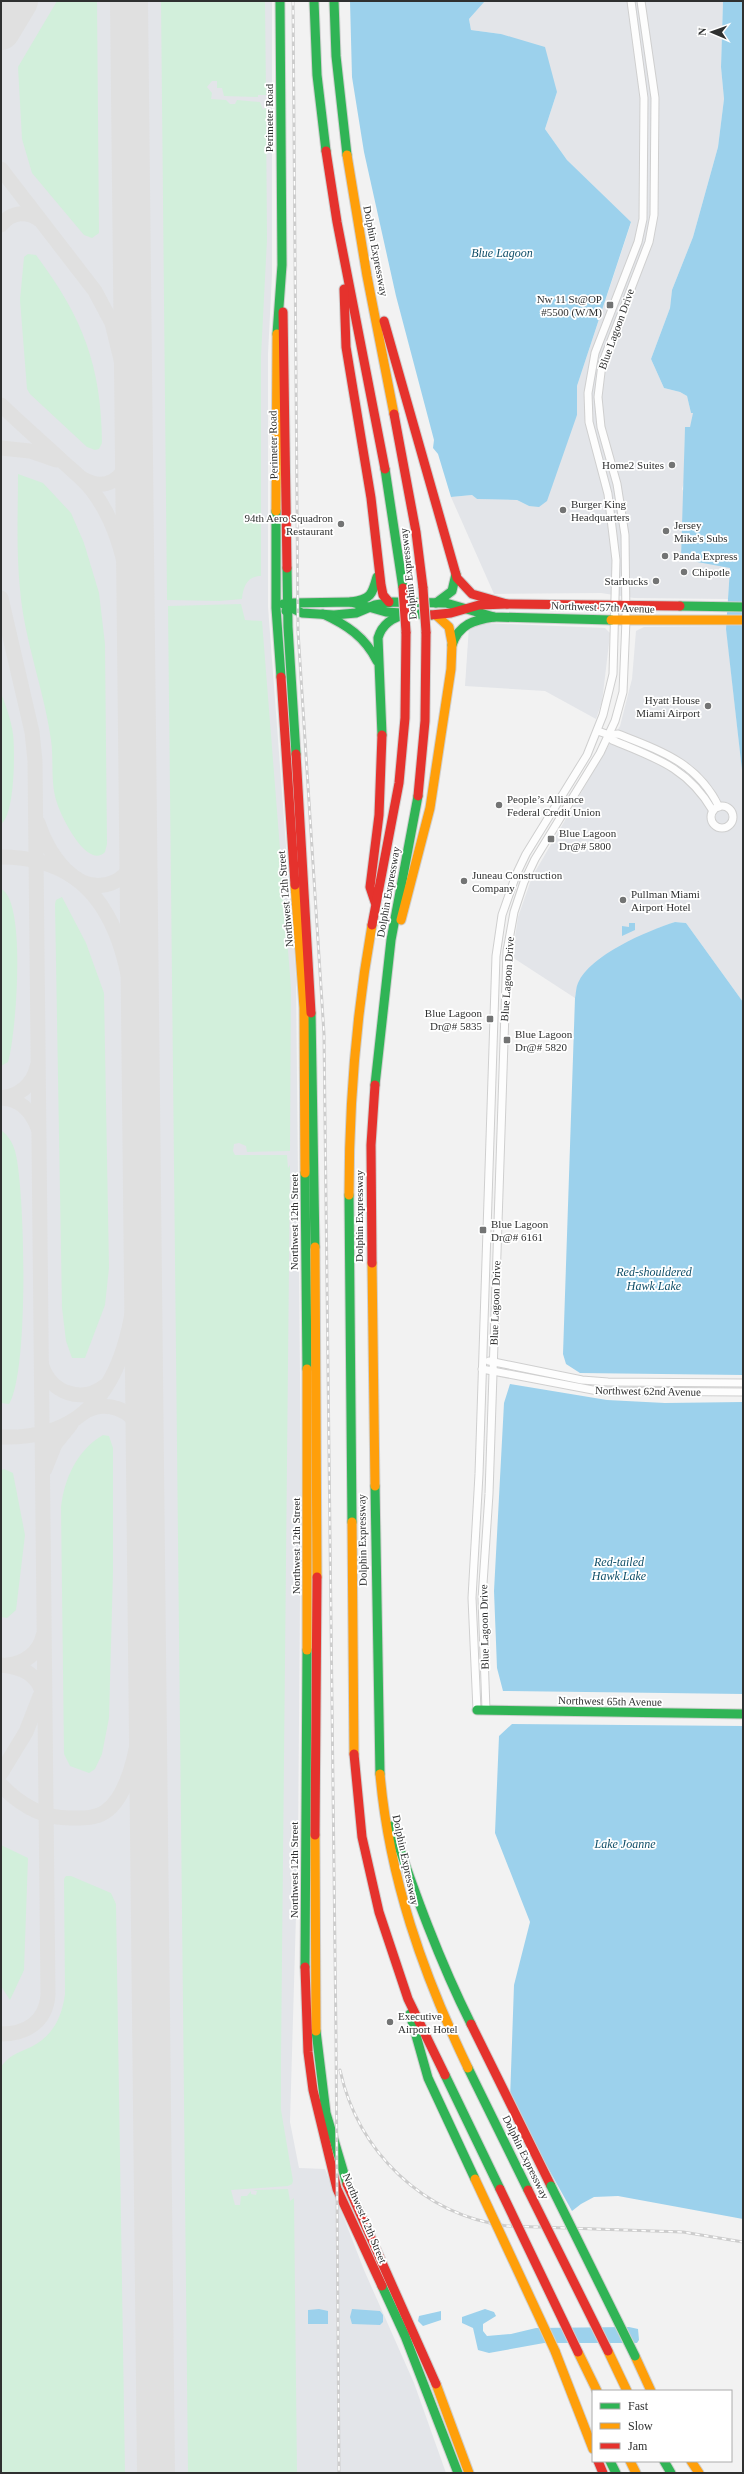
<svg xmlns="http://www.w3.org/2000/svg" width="744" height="2474" viewBox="0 0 744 2474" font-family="Georgia,serif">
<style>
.built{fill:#e3e5e9}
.green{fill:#d2efdb}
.water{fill:#9cd1ec}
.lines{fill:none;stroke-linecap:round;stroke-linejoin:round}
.taxiway{stroke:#e0e0e0;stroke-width:15}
.runway{stroke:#e0e0e0;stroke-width:38}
.street-casing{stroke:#cfcfcf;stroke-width:9}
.fast-casing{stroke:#cfcfcf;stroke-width:11}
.slow-casing{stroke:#cfcfcf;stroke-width:11}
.jam-casing{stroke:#cfcfcf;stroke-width:11}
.street{stroke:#fdfdfd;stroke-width:7}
.fast{stroke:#30b455;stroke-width:9}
.slow{stroke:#ff9f0a;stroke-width:9}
.jam{stroke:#e5322d;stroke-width:9}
.rail-casing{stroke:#cdcdcd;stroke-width:3}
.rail{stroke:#fff;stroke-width:1.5;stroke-dasharray:4.5;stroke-linecap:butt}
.fast-bridge-casing{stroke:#cfcfcf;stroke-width:11;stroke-linecap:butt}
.slow-bridge-casing{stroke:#cfcfcf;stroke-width:11;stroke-linecap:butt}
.jam-bridge-casing{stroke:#cfcfcf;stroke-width:11;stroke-linecap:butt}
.fast-bridge{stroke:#30b455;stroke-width:9}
.slow-bridge{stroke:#ff9f0a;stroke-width:9}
.jam-bridge{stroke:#e5322d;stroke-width:9}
.poi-dot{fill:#737474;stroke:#fff;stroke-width:1.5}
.labels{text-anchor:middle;stroke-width:3.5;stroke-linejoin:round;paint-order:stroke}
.street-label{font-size:11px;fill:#2f3030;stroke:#fff}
.poi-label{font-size:11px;fill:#2f3030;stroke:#fff;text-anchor:start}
.water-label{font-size:12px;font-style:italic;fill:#0f4e68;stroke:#fff}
</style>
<rect width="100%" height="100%" fill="#f2f2f2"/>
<g class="built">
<path d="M1,1H272V275L268,354V607L296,978L301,1475L298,1846L290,2122L299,2168L325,2169L364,2270L414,2383L446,2473H1Z"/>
<path d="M485,1H723L721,66L724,99L718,147L693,237L672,290L670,308L651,359L664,388L680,392L687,396L691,413H693V421L690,427H685L684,482L682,489L730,568L728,599L634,598L601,593L494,594L451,497L472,495L477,499L517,500L529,506L577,415V386L631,223L567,160L545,129L557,92L501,34L471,30L469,19Z"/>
<path d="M482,623L605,628L610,633L609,643L602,702L596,719L545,691L465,686L469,626Z"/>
<path d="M726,626L743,779V1002L686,923L675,922L658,928L600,958L578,983L575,998L512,957L518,917L532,877L620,726L632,679L636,631L644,627Z"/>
</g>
<g class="green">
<path d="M57,1H97L99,233L92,238L84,235L32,173L22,139L18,67Z"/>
<path d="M161,1H265L266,95H258V97L224,96L222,88H217V81H212L207,87L212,93L211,99L226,100L230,104H235L237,100L260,102L263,110L266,107L267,240L261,356V576C247,576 243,587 242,599L219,601L167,600Z"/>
<path d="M28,254L36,255C83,318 101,365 102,443L99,449L95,450L87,447L30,394L27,389L20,300L24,257Z"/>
<path d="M18,474L43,483L71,513L84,543L99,593L105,644L107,844L105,852C87,870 61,816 57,803C50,783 54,760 51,740C44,689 24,640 20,589C16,551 18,512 18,474Z"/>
<path d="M241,604L245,620L262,621L291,988L290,1151L247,1152L246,1146L239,1143L234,1144L233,1151L235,1155H287L288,1168L290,1165L281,2057V2110L293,2181L292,2184L288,2186L231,2190L235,2205H240L241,2196H247L251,2191V2194L256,2195L257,2191L252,2190L288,2189L290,2201L294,2198L297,2473H188L168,606Z"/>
<path d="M1,693C6,706 11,720 13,734C15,751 15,814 1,824Z"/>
<path d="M1,889C27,900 16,1036 8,1062L1,1066Z"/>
<path d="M62,897L86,943L104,993L109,1268L105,1305L85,1358H72L66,1341L62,1308L55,904L56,900Z"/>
<path d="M1,1130C9,1136 14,1145 16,1155C25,1196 29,1372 9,1404L1,1403Z"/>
<path d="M103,1435L109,1436L113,1448V1572L109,1718L102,1754L95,1769L89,1773L70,1766L64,1754L61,1507C64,1479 77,1450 103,1435Z"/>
<path d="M4,1469L13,1473L25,1535L16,1610L7,1618L1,1617V1470Z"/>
<path d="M1,1845L28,1858L24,1970L10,2000L1,1986Z"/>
<path d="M66,1876H71L111,1893L116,1904L125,2473H1V2067C9,2055 18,2053 31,2047C53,2036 62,2017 65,1994L64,1879Z"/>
</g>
<g class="water">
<path d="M350,1H485L469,19L471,30L501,34L545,47L557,92L545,129L567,160L631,222L577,386V415L547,501L539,507L529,506L517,500L477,499L472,495L451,497L438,454L433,448L434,440L396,296L364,152L352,77Z"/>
<path d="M723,1H743V779L726,629L730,568L681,559L685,427H690L693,413H691L687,396L680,392L664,388L651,359L670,308L672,290L693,237L718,147L724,99L721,67Z"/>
<path d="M675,922L686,923L743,1002V1375L580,1373L566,1364L563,1354L575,998C576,994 576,987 578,983C590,955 647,931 675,922Z"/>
<path d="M629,923H635V930L622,936V926L629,927Z"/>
<path d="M510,1384L607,1400L665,1403L743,1402V1694L503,1691L497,1668L494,1591L504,1403Z"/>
<path d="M512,1724L743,1726V2219L618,2196L594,2197L581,2204L572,2211L510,2100L514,1985L530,1922L495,1833L499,1736Z"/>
<path d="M319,2309L328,2311V2324H308V2310Z"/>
<path d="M352,2309L380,2311L383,2315V2322L380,2325L352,2324L350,2317Z"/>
<path d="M485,2309L494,2312L496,2316L483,2324V2331L487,2336L511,2334L536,2328L629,2327L638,2329L639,2340L637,2343H544L489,2353L478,2350L473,2328L462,2323V2317Z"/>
<path d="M441,2311V2320L423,2326L418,2321L419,2316Z"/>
</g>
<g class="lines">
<g class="taxiway">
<path d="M1,169L95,291L112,323L126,380L135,520"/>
<path d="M1,225C11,212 27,210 40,220"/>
<path d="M1,405C20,423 40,441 59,458C70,469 83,478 92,490C138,550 132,638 137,710"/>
<path d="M1,448L30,451L56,460"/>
<path d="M83,479C105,492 124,479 131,456"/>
<path d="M1,598L32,732L35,761L48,1995C46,2022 26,2034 1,2034"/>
<path d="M38,823C47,852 77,899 114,882C130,875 135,861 138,845"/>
<path d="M1,857C141,857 134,1012 141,1113"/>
<path d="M1,1098C19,1096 33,1085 37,1067"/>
<path d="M2,1098C20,1099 32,1112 38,1128"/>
<path d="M42,1366C51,1393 82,1404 105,1386"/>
<path d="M86,1411C106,1400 132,1409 141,1431C144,1439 144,1449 145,1458"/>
<path d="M1,1437C144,1442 137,1283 142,1183"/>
<path d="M45,1469L55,1444L71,1424"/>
<path d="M1,1665C21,1667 38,1673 43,1695"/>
<path d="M7,1665C24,1664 39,1653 43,1636"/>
<path d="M1,1773L26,1732L40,1696"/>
<path d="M1,1785C20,1805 42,1818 70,1818C82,1818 94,1819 105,1812C148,1783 145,1652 147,1603"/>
</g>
<g class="runway">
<path d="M129,1L156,2473"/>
<path d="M1,31L19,1"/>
</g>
<g class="street-casing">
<g id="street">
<path d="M598,731L609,735L618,734C661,751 698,763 719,807"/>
<path d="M609,735L612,740C656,758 688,768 713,811"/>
<circle cx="722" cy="817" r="11"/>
<path d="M489,1361L582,1380L608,1382L743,1383"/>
<path d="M482,1369L598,1391L743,1392"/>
<path d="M477,1710L472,1598L479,1474L496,956L502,915L516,875L526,854L587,755L603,715L613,674L616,560L608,494L589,422L588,393L595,353L638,242L643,219L644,98L631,1"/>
<path d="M486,1710L482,1599L489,1494L507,951L514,912L524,882L535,859L600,753L615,721L623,692L626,620L625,535L617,484L601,427L598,397L602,364L649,242L654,215L655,98L641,1"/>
</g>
</g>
<g class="fast-casing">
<g id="fast">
<path d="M314,1L317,75L326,151"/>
<path d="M334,1L336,56L347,155"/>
<path d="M277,334L282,265L280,1"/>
<path d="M385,469L403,588"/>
<path d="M276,511V608L281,677"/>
<path d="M287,568L288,627L296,754"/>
<path d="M351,602C371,599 372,595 377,577"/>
<path d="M436,603L452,591L456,574"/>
<path d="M283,604L302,613L334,615L356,613L375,605L393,602L446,603L494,617L611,620"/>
<path d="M680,606L743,607"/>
<path d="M286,611L292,603L351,602L386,612L431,615"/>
<path d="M323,614C347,625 365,637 377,661"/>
<path d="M452,645C459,624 474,620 494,617"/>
<path d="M382,735L378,638C382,624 392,618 406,614"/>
<path d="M311,1013L315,1247"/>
<path d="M375,1085L391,940L418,796"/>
<path d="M305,1173L307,1369"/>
<path d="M349,1195L352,1522"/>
<path d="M375,1486L380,1774"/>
<path d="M477,1710L743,1714"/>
<path d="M392,1826C415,1894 439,1960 471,2024"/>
<path d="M305,1967L307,1650"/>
<path d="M410,2014L428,2078L475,2179"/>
<path d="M316,2031L326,2113L347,2184"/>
<path d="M468,2068L528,2190"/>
<path d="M445,2075L500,2189"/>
<path d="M382,2286L405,2336L458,2473"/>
<path d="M610,2461L616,2473"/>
<path d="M664,2461L671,2473"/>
</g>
</g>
<g class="slow-casing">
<g id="slow">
<path d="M347,155L367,276L394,414"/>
<path d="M276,511L277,334"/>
<path d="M611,620H743"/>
<path d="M295,885L304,1008L305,1173"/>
<path d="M401,920L430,808L451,669L452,643L449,627L436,615"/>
<path d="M349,1195C349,1105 356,1015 372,925"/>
<path d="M315,1247L317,1577"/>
<path d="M372,1263L375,1486"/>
<path d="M307,1369V1650"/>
<path d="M352,1522L354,1754"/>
<path d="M380,1774C389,1878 423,1974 468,2068"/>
<path d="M315,1835L316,2031"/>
<path d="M555,2351L593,2449"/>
<path d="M608,2351L627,2391"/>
<path d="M578,2352L597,2391"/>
<path d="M635,2356L651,2391"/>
<path d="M436,2384L469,2473"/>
<path d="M630,2461L636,2473"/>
<path d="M691,2461L699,2473"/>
</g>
</g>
<g class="jam-casing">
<g id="jam">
<path d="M326,151L337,222L385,469"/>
<path d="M344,289L346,347L371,498L381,585L383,595L389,602"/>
<path d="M283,312L287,568"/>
<path d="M384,321L457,578L472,594L507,604"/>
<path d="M394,414L416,532L423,588"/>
<path d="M431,615L451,613L479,605L507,604L680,606"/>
<path d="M281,677L295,885"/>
<path d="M296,754L311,1013"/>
<path d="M418,796L425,721L426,632"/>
<path d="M375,902L370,887L379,815L382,735"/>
<path d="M372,925L399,783L405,718L406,632"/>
<path d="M372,1263L371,1145L375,1085"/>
<path d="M354,1754L362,1837L379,1912L408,1999L445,2075"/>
<path d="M315,1835L317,1577"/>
<path d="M305,1967L308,2052L313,2090L337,2189L382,2286"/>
<path d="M471,2024L551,2186"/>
<path d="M347,2184L436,2384"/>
<path d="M598,2461L603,2473"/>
</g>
</g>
<use href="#street" class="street"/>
<use href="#fast" class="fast"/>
<use href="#slow" class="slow"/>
<use href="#jam" class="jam"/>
<g class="rail-casing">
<g id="rail">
<path d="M293,1L298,631L324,1034L336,2036L339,2473"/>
<path d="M340,2070C358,2152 423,2215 507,2226L683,2232L743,2242"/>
</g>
</g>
<use href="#rail" class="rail"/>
<g class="fast-bridge-casing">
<path id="fast-bridge" d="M551,2186L635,2356"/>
</g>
<g class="slow-bridge-casing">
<path id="slow-bridge" d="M475,2179L555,2351"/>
</g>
<g class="jam-bridge-casing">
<g id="jam-bridge">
<path d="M403,588L406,632"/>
<path d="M423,588L426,632"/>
<path d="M500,2189L578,2352"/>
<path d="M528,2190L608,2351"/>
</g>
</g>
<use href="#fast-bridge" class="fast-bridge"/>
<use href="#slow-bridge" class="slow-bridge"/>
<use href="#jam-bridge" class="jam-bridge"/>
</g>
<g class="poi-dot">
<rect x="606" y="301" width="8" height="8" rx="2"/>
<circle cx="672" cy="465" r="4"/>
<circle cx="563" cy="510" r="4"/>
<circle cx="341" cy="524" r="4"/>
<circle cx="666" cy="531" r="4"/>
<circle cx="665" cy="556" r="4"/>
<circle cx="684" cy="572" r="4"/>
<circle cx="656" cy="581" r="4"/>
<circle cx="708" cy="706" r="4"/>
<circle cx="499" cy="805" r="4"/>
<rect x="547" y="835" width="8" height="8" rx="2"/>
<circle cx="464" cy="881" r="4"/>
<circle cx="623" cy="900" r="4"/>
<rect x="486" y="1015" width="8" height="8" rx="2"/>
<rect x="503" y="1036" width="8" height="8" rx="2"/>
<rect x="479" y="1226" width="8" height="8" rx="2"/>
<circle cx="390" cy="2022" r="4"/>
</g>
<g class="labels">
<g class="street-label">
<text transform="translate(269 118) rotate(-90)" y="4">Perimeter Road</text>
<text transform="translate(376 251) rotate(79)" y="4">Dolphin Expressway</text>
<text transform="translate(616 329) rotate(-70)" y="4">Blue Lagoon Drive</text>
<text transform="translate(273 445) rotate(-91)" y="4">Perimeter Road</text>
<text transform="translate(408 574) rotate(-96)" y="4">Dolphin Expressway</text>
<text transform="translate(603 607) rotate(2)" y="4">Northwest 57th Avenue</text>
<text transform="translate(388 892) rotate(-80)" y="4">Dolphin Expressway</text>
<text transform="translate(285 899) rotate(-95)" y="4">Northwest 12th Street</text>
<text transform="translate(507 979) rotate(-86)" y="4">Blue Lagoon Drive</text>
<text transform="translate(359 1216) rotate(-90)" y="4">Dolphin Expressway</text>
<text transform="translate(294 1222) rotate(-90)" y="4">Northwest 12th Street</text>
<text transform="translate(495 1303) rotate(-88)" y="4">Blue Lagoon Drive</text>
<text transform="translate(648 1391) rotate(1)" y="4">Northwest 62nd Avenue</text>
<text transform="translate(362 1540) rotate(-91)" y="4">Dolphin Expressway</text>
<text transform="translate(296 1546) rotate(-90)" y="4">Northwest 12th Street</text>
<text transform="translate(484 1627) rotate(-91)" y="4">Blue Lagoon Drive</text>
<text transform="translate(610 1701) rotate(1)" y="4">Northwest 65th Avenue</text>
<text transform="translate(406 1860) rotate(78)" y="4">Dolphin Expressway</text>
<text transform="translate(294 1870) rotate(-90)" y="4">Northwest 12th Street</text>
<text transform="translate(526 2157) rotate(64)" y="4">Dolphin Expressway</text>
<text transform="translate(365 2218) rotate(67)" y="4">Northwest 12th Street</text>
</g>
<g class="poi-label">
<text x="602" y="303" text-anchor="end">Nw 11 St@OP<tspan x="602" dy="13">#5500 (W/M)</tspan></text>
<text x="664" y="469" text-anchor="end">Home2 Suites</text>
<text x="571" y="508">Burger King<tspan x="571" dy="13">Headquarters</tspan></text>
<text x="333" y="522" text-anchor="end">94th Aero Squadron<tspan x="333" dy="13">Restaurant</tspan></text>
<text x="674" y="529">Jersey<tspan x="674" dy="13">Mike's Subs</tspan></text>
<text x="673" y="560">Panda Express</text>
<text x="692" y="576">Chipotle</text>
<text x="648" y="585" text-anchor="end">Starbucks</text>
<text x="700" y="704" text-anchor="end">Hyatt House<tspan x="700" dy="13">Miami Airport</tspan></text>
<text x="507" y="803">People’s Alliance<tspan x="507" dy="13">Federal Credit Union</tspan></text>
<text x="559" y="837">Blue Lagoon<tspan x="559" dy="13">Dr@# 5800</tspan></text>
<text x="472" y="879">Juneau Construction<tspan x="472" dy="13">Company</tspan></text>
<text x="631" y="898">Pullman Miami<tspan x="631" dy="13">Airport Hotel</tspan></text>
<text x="482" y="1017" text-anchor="end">Blue Lagoon<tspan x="482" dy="13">Dr@# 5835</tspan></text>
<text x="515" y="1038">Blue Lagoon<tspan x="515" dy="13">Dr@# 5820</tspan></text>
<text x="491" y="1228">Blue Lagoon<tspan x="491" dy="13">Dr@# 6161</tspan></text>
<text x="398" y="2020">Executive<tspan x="398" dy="13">Airport Hotel</tspan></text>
</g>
<g class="water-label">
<text x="502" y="257">Blue Lagoon</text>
<text x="654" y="1276">Red-shouldered<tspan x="654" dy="14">Hawk Lake</tspan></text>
<text x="619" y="1566">Red-tailed<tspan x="619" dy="14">Hawk Lake</tspan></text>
<text x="625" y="1848">Lake Joanne</text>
</g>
</g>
<rect width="744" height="2474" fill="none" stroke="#2f3030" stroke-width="4"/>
<rect x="592" y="2390" width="140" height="72" fill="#ffffff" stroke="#acacac"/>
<rect x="600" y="2403" width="20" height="6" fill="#30b455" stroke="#acacac"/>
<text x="628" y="2410" font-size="12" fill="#2f3030">Fast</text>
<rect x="600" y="2423" width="20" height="6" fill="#ff9f0a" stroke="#acacac"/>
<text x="628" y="2430" font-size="12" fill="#2f3030">Slow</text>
<rect x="600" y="2443" width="20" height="6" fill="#e5322d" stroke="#acacac"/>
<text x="628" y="2450" font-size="12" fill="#2f3030">Jam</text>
<g transform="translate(712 32) rotate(272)" stroke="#ffffff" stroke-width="3" paint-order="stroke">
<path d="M0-3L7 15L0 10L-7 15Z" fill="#2f3030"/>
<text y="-6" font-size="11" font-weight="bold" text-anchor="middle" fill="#2f3030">N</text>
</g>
</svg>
